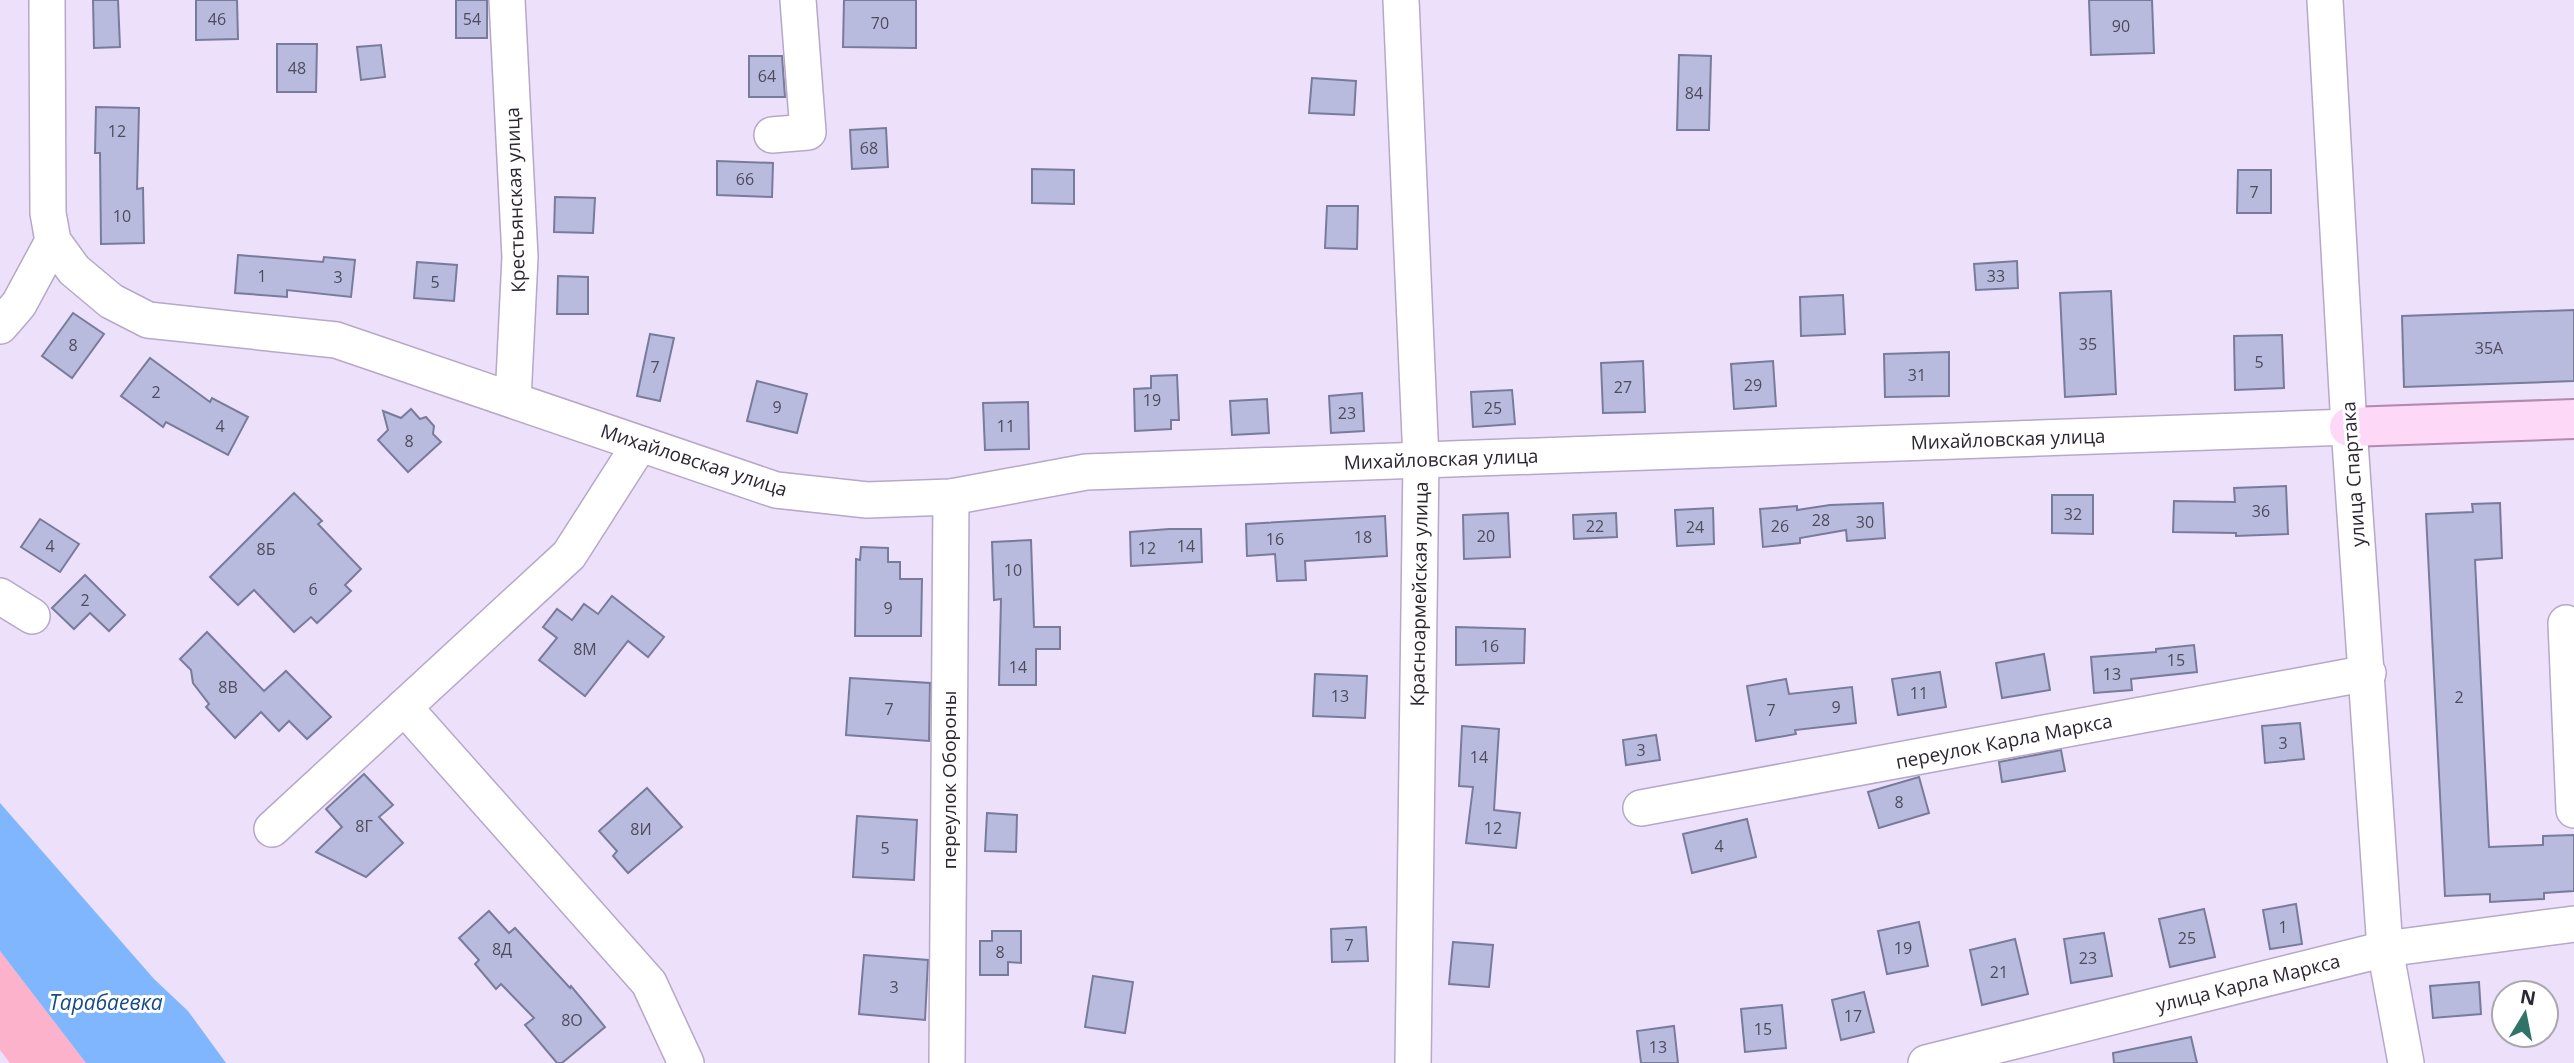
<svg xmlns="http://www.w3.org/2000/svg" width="2574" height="1063" viewBox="0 0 2574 1063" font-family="'Open Sans',sans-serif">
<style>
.green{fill:#fbb2ca}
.water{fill:#80b6fd}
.building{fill:#b8bbdd;stroke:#797b9b;stroke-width:2}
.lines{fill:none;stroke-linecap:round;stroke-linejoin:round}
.minor-casing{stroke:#b7a8c8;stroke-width:38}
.major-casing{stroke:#b389ae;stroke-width:42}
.minor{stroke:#fff;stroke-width:35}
.major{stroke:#fdd9f7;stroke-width:38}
.labels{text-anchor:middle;stroke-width:6;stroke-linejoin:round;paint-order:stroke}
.number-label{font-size:16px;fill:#4f4b5d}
.street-label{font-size:19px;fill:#2c2632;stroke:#fff}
.water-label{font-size:21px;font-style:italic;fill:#164a89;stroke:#fff}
</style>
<rect width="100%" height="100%" fill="#ece0fb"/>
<path class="green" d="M0,951L86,1063H10L0,1050Z"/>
<path class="water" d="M0,803L154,979L188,1011L226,1063H86L0,951Z"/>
<g class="building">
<path d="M93,0H118L120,47L94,48Z"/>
<path d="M196,0H237L238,39L196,40Z"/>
<rect x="456" y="0" width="31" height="38"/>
<path d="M844,0H916V48L843,47Z"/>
<path d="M2089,0H2152L2154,53L2091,55Z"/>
<path d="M277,44H317L316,92H277Z"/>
<path d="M381,45L385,77L361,80L357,47Z"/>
<path d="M1679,55L1711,56L1709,130H1677Z"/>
<path d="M749,56H782L785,97H749Z"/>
<path d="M1312,78L1356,81L1354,115L1309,113Z"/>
<path d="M96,107L139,108L137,189L143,188L144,243L101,244L100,153H95Z"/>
<path d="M886,128L888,167L852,169L850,130Z"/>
<path d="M717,161L773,163L772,197L717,195Z"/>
<path d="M1032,169L1074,170V204L1032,203Z"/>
<path d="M2238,170H2271V213H2237Z"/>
<path d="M555,197L595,198L593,233L554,232Z"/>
<path d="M1327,206H1358L1357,249L1325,248Z"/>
<path d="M238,255L323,262L324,257L355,260L351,297L287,290V297L235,293Z"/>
<path d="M2017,261L2018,288L1976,290L1974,264Z"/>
<path d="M417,262L457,265L454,301L414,298Z"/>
<path d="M558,276L588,277V314H557Z"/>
<path d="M2111,291L2116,394L2065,397L2060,293Z"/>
<path d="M1843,295L1845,334L1801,336L1800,297Z"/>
<path d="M2574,310V381L2404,387L2402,316Z"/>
<path d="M73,313L104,334L72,378L42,356Z"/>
<path d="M650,334L674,338L660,401L637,396Z"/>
<path d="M2282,335L2284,388L2235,390L2234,336Z"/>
<path d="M1949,352V396L1885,397L1884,354Z"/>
<path d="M150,358L210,402L212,398L248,417L228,455L166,422L163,427L121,396Z"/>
<path d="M1643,361L1645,412L1603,413L1601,363Z"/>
<path d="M1773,361L1776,406L1734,409L1731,364Z"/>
<path d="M1177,375L1179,420H1171V429L1135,431L1134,389L1151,388V376Z"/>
<path d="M757,381L807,394L797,433L747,421Z"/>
<path d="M1512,390L1515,424L1473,427L1471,392Z"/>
<path d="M1362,393L1364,431L1331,433L1329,396Z"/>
<path d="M1267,399L1269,433L1232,435L1230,401Z"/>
<path d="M1028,402L1029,449L985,450L983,403Z"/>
<path d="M411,409L420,419L426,417L434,426L433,434L441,442L408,472L378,440L388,430L383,411L401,418Z"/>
<path d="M2286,486L2288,534L2236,536V533L2173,532L2174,501L2235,502L2234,488Z"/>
<path d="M294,493L322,521L318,524L361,569L345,585L351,591L317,623L311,617L294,632L254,590L238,605L210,577Z"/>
<path d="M2052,495H2093V534L2052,533Z"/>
<path d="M1883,503L1885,538L1847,541L1846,530L1800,538V543L1763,547L1760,509L1797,506V510L1830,505Z"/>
<path d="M2500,503L2502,558L2475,560L2489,847L2543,845V836L2574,835V891L2544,893V899L2490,902V894L2445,896L2426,514L2473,512L2472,504Z"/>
<path d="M1713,508L1714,544L1677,546L1675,510Z"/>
<path d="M1508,513L1510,557L1464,559L1463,515Z"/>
<path d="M1616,513L1617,537L1574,539L1573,515Z"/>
<path d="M1385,516L1387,556L1305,561L1306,580L1277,581L1275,554L1247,556L1246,524Z"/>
<path d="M40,519L79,544L60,572L21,547Z"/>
<path d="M1169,529H1201L1202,562L1131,566L1130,532Z"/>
<path d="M1031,540L1034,627H1060V649H1036V685H999L1001,599L994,600L992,542Z"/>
<path d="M861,547L888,548V562H900V579H922L921,636H855L856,559L860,560Z"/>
<path d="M85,575L125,615L109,631L90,613L74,629L52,608Z"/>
<path d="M612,596L664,637L648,657L628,641L585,696L539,660L557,638L543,627L557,609L572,620L584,604L598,614Z"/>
<path d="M1456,627L1525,629L1524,663L1456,665Z"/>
<path d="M207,632L264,691L286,671L331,717L307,739L289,721L279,731L261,712L235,738L206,707L209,704L193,683L191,670L180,659Z"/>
<path d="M2194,645L2197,672L2131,679L2132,690L2094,693L2091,657L2156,652V649Z"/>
<path d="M2044,654L2050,690L2002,698L1996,663Z"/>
<path d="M1940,672L1946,707L1898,715L1892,679Z"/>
<path d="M1315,674L1367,676L1365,718L1313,716Z"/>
<path d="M850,678L930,683L929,741L846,735Z"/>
<path d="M1786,679L1789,694L1852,687L1856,723L1795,730L1796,734L1756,741L1747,686Z"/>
<path d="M2300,723L2304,759L2265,763L2262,726Z"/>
<path d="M1462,726L1499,729L1494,810L1520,813L1516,848L1466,843L1473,787L1459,786Z"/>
<path d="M1656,735L1660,760L1626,765L1623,740Z"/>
<path d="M2061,750L2065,771L2002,782L1999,762Z"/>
<path d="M364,774L393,805L379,817L403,843L366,877L316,852L342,827L326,809Z"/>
<path d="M1919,777L1929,813L1879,828L1868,792Z"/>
<path d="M647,788L682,827L628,873L613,856L617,851L599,831Z"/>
<path d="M987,813L1017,815L1016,852L985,851Z"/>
<path d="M857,816L917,820L914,880L853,877Z"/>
<path d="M1747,819L1756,857L1692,873L1683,834Z"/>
<path d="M2296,904L2302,944L2270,949L2263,910Z"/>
<path d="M2204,909L2215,957L2170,967L2159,919Z"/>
<path d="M489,911L509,933L515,928L570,988L571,986L605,1027L562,1063H557L525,1025L534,1018L501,984L496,989L475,964L479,960L459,938Z"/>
<path d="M1919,922L1928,966L1887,974L1878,931Z"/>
<path d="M1366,927L1368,961L1332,962L1331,929Z"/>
<path d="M992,931H1021V963L1008,962V975H980V941H992Z"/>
<path d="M2104,933L2112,976L2071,983L2064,939Z"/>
<path d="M2015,939L2028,994L1982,1005L1970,950Z"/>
<path d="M1453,942L1493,945L1489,987L1449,984Z"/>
<path d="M864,955L928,960L925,1020L859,1014Z"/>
<path d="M1093,976L1133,982L1125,1033L1085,1027Z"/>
<path d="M2479,982L2481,1014L2433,1018L2430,986Z"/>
<path d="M1864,992L1874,1032L1841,1040L1832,1000Z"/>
<path d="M1782,1005L1786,1048L1745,1052L1741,1009Z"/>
<path d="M1674,1026L1678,1063H1641L1637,1031Z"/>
<path d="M2191,1037L2197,1063H2114L2113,1053Z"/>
</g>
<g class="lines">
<g class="minor-casing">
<g id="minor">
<path d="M47,0L48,213L53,241L74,270L111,301L148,320L336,340L776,490L867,500L951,497L1086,472L2349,427"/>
<path d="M507,0L520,257L513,400"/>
<path d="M1401,0L1421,460L1413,1063"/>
<path d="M2325,0L2349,427L2385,949L2406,1063"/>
<path d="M772,135L808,132L798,0"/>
<path d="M0,326L19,304L53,241"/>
<path d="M0,596L32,616"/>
<path d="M2566,623L2574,810"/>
<path d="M404,707L649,983L686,1063"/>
<path d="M1641,808L2368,673"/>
<path d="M272,829L569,555L640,444"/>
<path d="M947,1063L951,497"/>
<path d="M1926,1063L2385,949L2574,924"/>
</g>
</g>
<g class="major-casing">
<path id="major" d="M2349,427L2574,419"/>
</g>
<use href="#minor" class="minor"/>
<use href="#major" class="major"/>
</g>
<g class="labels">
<g class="number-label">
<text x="217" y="25">46</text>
<text x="472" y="25">54</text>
<text x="880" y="29">70</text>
<text x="2121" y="32">90</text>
<text x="297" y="74">48</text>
<text x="767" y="82">64</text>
<text x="1694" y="99">84</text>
<text x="117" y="137">12</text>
<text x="869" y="154">68</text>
<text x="745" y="185">66</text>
<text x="2254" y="198">7</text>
<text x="122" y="222">10</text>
<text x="262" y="282">1</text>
<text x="1996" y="282">33</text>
<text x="338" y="283">3</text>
<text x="435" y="288">5</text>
<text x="2088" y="350">35</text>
<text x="73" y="351">8</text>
<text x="2489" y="354">35А</text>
<text x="2259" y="368">5</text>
<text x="655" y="373">7</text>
<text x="1917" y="381">31</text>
<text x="1753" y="391">29</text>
<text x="1623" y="393">27</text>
<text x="156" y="398">2</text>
<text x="1152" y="406">19</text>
<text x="777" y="413">9</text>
<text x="1493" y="414">25</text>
<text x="1347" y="419">23</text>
<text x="220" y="432">4</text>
<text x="1006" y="432">11</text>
<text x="409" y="447">8</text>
<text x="2261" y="517">36</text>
<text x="2073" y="520">32</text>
<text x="1821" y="526">28</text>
<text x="1865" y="528">30</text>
<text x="1595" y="532">22</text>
<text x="1780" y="532">26</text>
<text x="1695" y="533">24</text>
<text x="1486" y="542">20</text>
<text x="1363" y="543">18</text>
<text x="1275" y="545">16</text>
<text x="50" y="552">4</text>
<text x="1186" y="552">14</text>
<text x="1147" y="554">12</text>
<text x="266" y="555">8Б</text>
<text x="1013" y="576">10</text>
<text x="313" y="595">6</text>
<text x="85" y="606">2</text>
<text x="888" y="614">9</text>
<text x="1490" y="652">16</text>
<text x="585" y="655">8М</text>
<text x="2176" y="666">15</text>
<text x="1018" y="673">14</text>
<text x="2112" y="680">13</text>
<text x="228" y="693">8В</text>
<text x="1919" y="699">11</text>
<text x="1340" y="702">13</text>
<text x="2459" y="703">2</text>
<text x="1836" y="713">9</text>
<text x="889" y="715">7</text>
<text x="1771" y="716">7</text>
<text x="2283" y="749">3</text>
<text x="1641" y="756">3</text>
<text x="1479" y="763">14</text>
<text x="1899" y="808">8</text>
<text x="364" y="832">8Г</text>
<text x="1493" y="834">12</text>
<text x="641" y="835">8И</text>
<text x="1719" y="852">4</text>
<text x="885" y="854">5</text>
<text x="2283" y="933">1</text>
<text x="2187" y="944">25</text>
<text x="1349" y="951">7</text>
<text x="1903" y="954">19</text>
<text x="502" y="955">8Д</text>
<text x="1000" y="958">8</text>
<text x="2088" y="964">23</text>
<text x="1999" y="978">21</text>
<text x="894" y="993">3</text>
<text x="1853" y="1022">17</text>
<text x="572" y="1026">8О</text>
<text x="1763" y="1035">15</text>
<text x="1658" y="1053">13</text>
</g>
<g class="street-label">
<text transform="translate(515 200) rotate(-92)" y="7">Крестьянская улица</text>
<text transform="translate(2008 439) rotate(-2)" y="7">Михайловская улица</text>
<text transform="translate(1441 459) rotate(-2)" y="7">Михайловская улица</text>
<text transform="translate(694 460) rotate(18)" y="7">Михайловская улица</text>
<text transform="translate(2353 474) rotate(-94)" y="7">улица Спартака</text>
<text transform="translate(1419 594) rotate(-89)" y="7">Красноармейская улица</text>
<text transform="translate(2004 741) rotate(-11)" y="7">переулок Карла Маркса</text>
<text transform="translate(949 780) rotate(-90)" y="7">переулок Обороны</text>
<text transform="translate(2248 983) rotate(-14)" y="7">улица Карла Маркса</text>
</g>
<g class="water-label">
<text x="106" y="1010">Тарабаевка</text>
</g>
</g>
<g transform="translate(2525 1014) rotate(10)"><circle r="33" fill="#ffffff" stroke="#aba8ad" stroke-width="2"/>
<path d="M0-5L12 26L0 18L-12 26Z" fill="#307468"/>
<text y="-10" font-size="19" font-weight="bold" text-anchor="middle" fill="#2c2632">N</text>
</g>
</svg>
